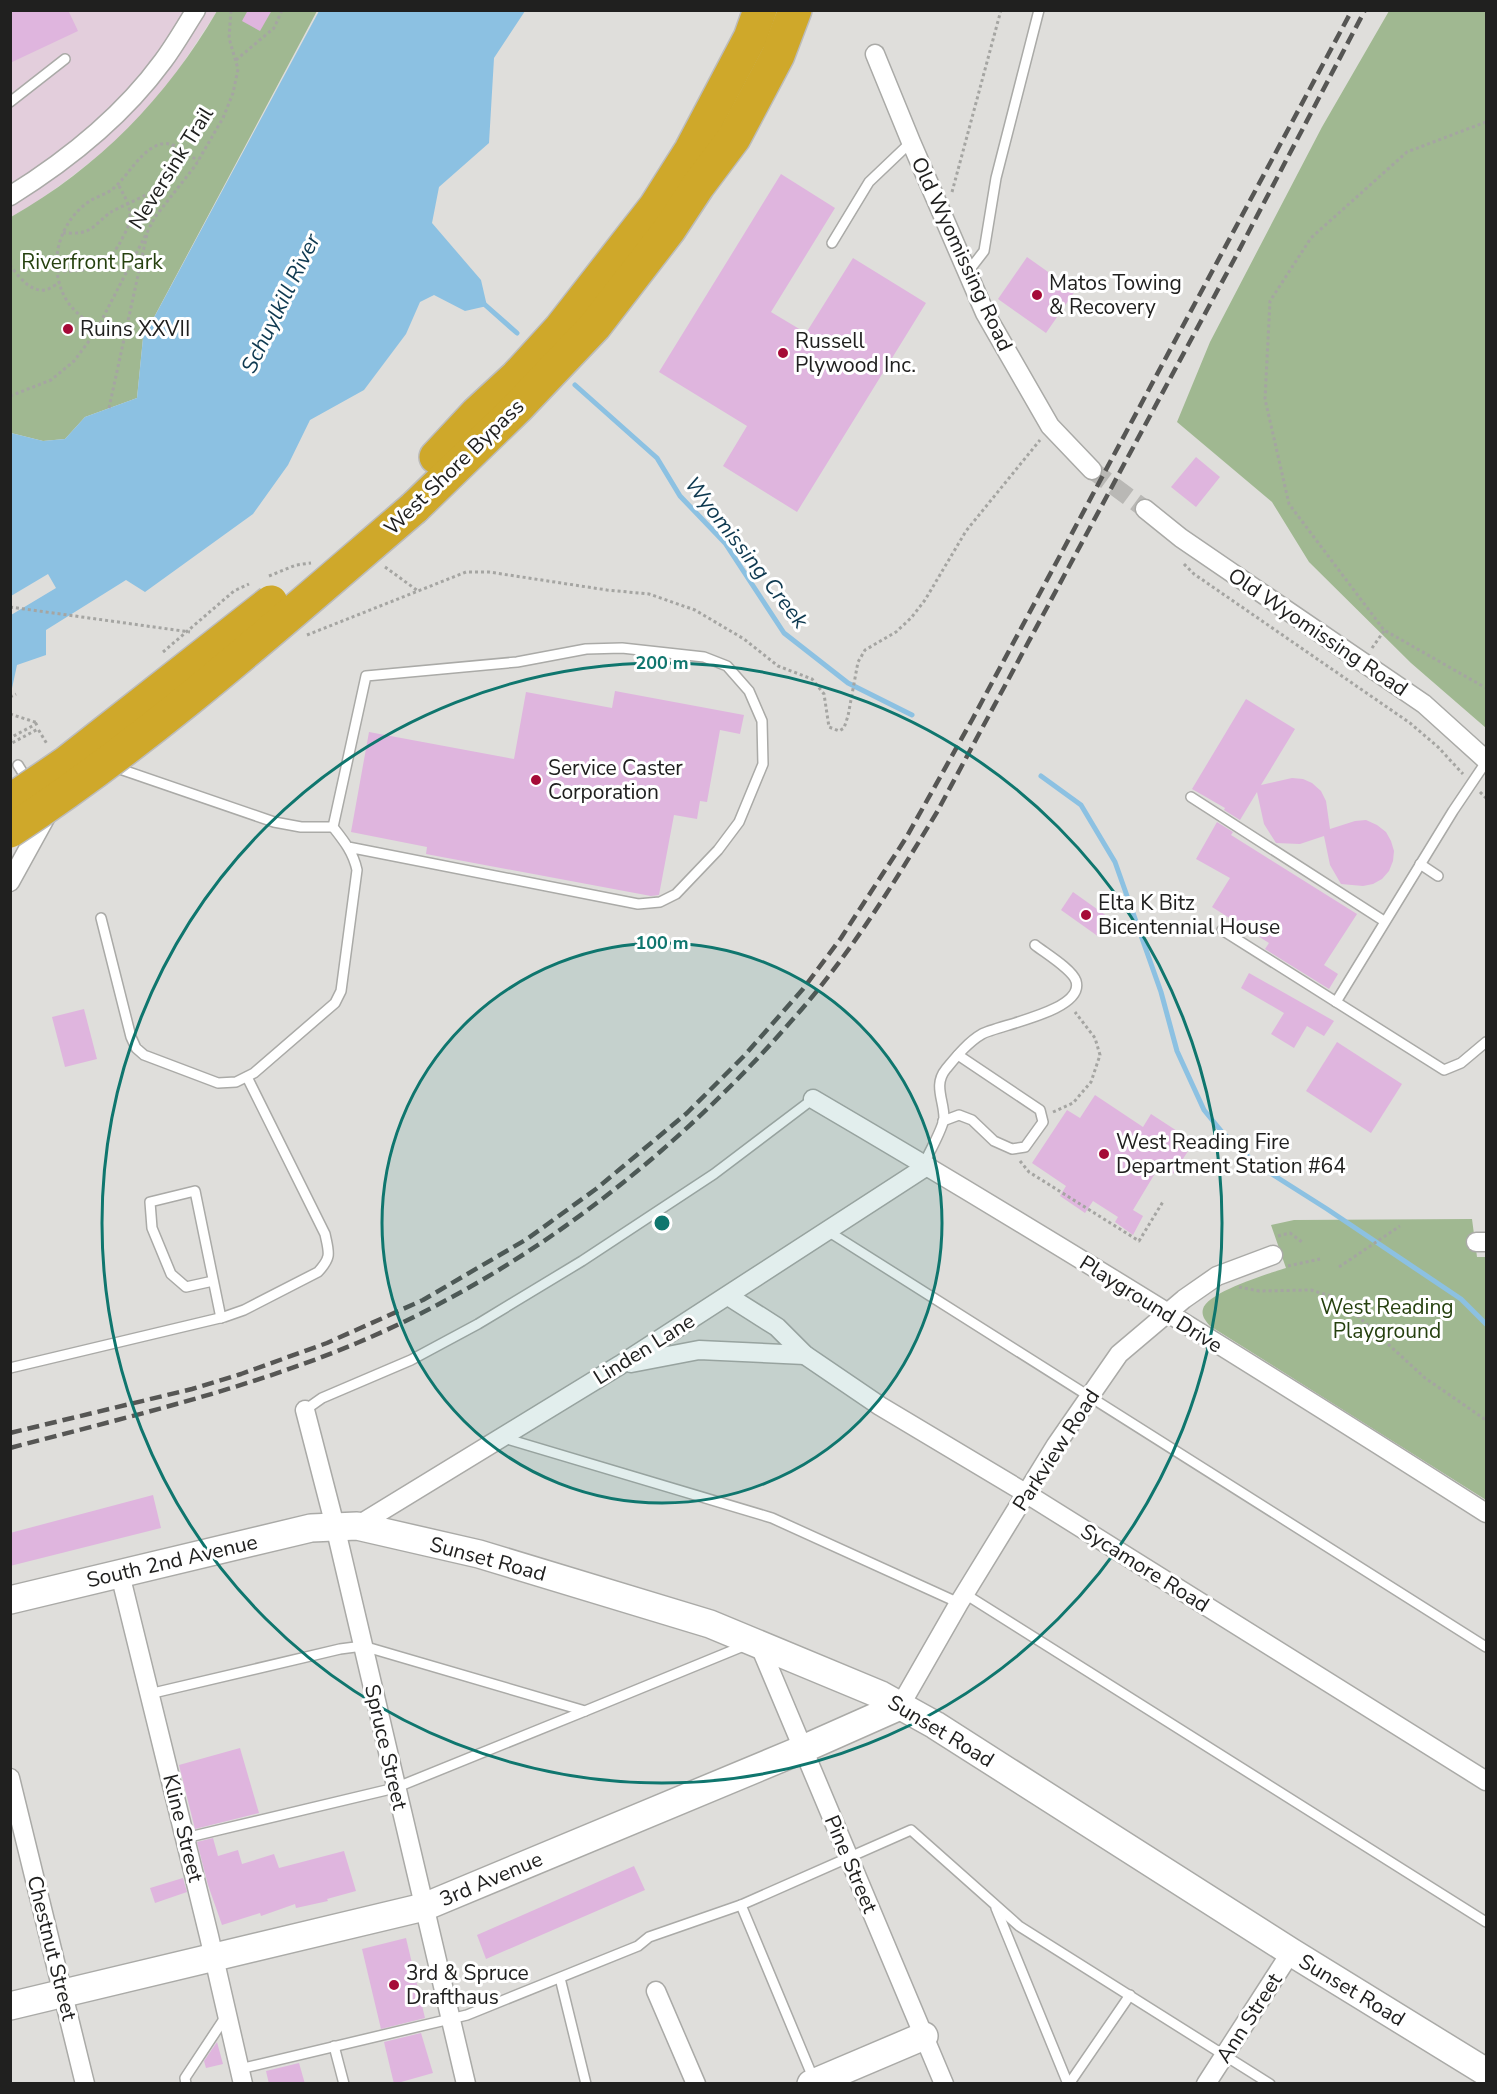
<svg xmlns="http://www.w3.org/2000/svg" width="1497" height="2094" viewBox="0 0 1497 2094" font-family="'Nunito Sans',sans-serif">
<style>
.industrial{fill:#e3cedc}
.green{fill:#a0b891}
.water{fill:#8cc1e2}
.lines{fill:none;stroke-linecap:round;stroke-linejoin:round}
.stream{stroke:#8cc1e2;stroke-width:5}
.building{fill:#dfb5de}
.street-tunnel{stroke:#b9b8b5;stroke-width:18;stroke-dasharray:18 9;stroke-linecap:butt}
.lane-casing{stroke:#aaaaa7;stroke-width:12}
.street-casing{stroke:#aaaaa7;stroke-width:21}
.secondary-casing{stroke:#aaaaa7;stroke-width:30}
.highway-casing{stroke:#bcbcbc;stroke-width:36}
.path{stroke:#a5a5a2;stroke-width:3;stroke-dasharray:3 3;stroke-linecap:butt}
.lane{stroke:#fff;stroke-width:9}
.street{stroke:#fff;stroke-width:18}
.secondary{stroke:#fff;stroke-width:27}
.highway{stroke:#cfa82a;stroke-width:33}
.rail{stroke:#565654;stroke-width:4.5;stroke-dasharray:12 6;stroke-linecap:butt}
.highway-bridge-casing{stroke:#bcbcbc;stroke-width:36;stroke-linecap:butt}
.path-bridge{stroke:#a5a5a2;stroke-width:3;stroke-dasharray:3 3;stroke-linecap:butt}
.highway-bridge{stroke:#cfa82a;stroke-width:33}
.ring{fill:none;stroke:#0f766e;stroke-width:3}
.poi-dot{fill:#a50a37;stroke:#fff;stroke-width:2}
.labels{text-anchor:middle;stroke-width:6;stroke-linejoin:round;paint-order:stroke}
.street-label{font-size:21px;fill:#20201f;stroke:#fff}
.park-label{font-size:21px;fill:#26410f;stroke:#fff}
.poi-label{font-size:21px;fill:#20201f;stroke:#fff;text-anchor:start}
.water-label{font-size:22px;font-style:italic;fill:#0e3950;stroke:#fff}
.centre{fill:#0f766e;stroke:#fff;stroke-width:3}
.ring-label{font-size:18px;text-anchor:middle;font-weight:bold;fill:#0f766e;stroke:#fff;stroke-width:6;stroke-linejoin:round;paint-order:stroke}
</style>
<rect width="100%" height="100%" fill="#dfdedb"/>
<path class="industrial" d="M11,11H217L177,72L143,113L107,149L63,183L35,203L11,217Z"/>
<g class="green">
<path d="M217,11H317L143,338L137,398L85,417L65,439L43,441L11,433V217C98,168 167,97 217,11Z"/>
<path d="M1389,11H1486V728L1411,663L1309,562L1272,502L1177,422L1210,342L1322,127Z"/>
<path d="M1472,1219L1477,1257H1486V1500L1210,1326C1206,1321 1201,1316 1203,1309C1207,1292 1270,1273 1286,1268L1271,1225L1294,1220Z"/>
</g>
<path class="water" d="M319,11H525L494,58L489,143L439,187L432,223L481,280L487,306L465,311L434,295L420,302L406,334L364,390L310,420L288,465L253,514L145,592L126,580L46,630V655L17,665L11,693V615L56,588L48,574L11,596V433L43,441L65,439L85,417L137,398L143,338Z"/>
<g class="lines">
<g class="stream">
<path d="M483,303L517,333"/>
<path d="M575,385L657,458L680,496L725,543L784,633L848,683L912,715"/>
<path d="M1041,776L1081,805L1115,862L1161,992L1177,1051L1204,1110L1222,1132L1256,1164L1327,1209L1461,1299L1486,1324"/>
</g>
</g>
<g class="building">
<path d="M10,10H68L78,31L10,63Z"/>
<path d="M248,10H272L260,31L242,21Z"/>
<path d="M781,174L835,208L771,312L806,333L853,258L926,303L797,512L723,466L747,426L659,372Z"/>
<path d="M1027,257L1075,291L1046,333L998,299Z"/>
<path d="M1196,457L1220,477L1196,507L1171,487Z"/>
<path d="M615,691L744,715L740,734L720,730L707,802L700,801L697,819L674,815L659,895L651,896L426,854L427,847L351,832L369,732L514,759L526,692L612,708Z"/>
<path d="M1246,699L1295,729L1261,785L1292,778L1303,779L1312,783L1321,791L1326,801L1330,829L1355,821L1366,820L1377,825L1386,832L1391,841L1394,851L1393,861L1389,871L1382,879L1373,884L1363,886L1341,884L1330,865L1324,836L1300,844L1276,843L1264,824L1257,792L1240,820L1224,810L1225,808L1192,789Z"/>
<path d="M1217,822L1233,832L1231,835L1357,914L1324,965L1338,974L1329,989L1265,949L1269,943L1212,907L1230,878L1196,859Z"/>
<path d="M1073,892L1111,919L1099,937L1061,910Z"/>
<path d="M1249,973L1334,1021L1324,1036L1307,1026L1294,1048L1271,1034L1284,1013L1241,988Z"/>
<path d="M84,1009L97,1059L65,1067L52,1017Z"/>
<path d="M1337,1042L1402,1084L1371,1133L1306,1091Z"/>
<path d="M1095,1095L1143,1127L1151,1114L1194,1142L1173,1174L1160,1165L1133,1210L1143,1216L1133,1235L1115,1222L1118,1217L1093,1201L1085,1213L1060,1196L1066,1186L1032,1163L1067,1110L1080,1118Z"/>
<path d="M153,1495L161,1528L10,1566V1533Z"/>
<path d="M240,1748L259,1813L195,1829L179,1765Z"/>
<path d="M213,1838L218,1856L238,1850L242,1864L274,1854L279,1868L344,1851L356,1891L327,1899L328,1901L296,1908L295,1904L261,1916L260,1913L222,1925L208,1885L197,1842Z"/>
<path d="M634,1866L645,1890L486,1959L477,1935Z"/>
<path d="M183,1878L187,1892L155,1903L150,1888Z"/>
<path d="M406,1938L425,2018L381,2029L362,1949Z"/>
<path d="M421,2033L433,2073L394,2084L384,2042Z"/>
<path d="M217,2042L223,2064L206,2068L204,2061Z"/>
<path d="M299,2063L305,2084H269L266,2071Z"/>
</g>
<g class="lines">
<path class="street-tunnel" d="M1092,470L1145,509"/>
<g class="lane-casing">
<g id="lane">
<path d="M10,102L65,59"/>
<path d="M832,243L869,182L911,142"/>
<path d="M967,273L984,251L996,178L1039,10"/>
<path d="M18,765L29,783"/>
<path d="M114,767L274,822L301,827H333"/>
<path d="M1191,797L1384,921"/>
<path d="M1420,864L1438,876"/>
<path d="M101,918L131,1037L136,1048L144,1055L218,1083L236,1082L254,1073L335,1003L341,991L357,870C353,852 344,841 333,827L366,676L517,662L586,649L622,648L704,657L727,666L749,691L762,721L763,764L739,822L718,850L676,894L660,902L638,904L348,847"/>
<path d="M1222,930L1444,1070L1461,1063L1486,1042"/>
<path d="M1336,1002L1453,811L1486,762"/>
<path d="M943,1121L959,1115L972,1120L994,1141L1012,1149L1025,1147L1043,1122L1040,1110L958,1055"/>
<path d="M924,1164C929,1152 943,1129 944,1118C944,1100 933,1085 946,1069C956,1057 968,1042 982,1034C998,1025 1085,1011 1076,981C1072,969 1045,953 1035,945"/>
<path d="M826,1230L1486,1647"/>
<path d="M213,1281L186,1287L171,1274L152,1228L150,1202L195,1191L221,1318"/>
<path d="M10,1368L224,1317L244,1310L318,1272C332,1257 329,1253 325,1234L247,1077"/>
<path d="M305,1410L322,1398L411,1360L478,1324L582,1261L714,1174L813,1099"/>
<path d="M504,1438L772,1518L959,1603"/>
<path d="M965,1594L1486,1922"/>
<path d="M149,1694L340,1649L363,1646L585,1711L746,1645"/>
<path d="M185,1838L395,1788L585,1711"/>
<path d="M741,1905L814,2080"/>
<path d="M996,1908L1068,2084"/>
<path d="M560,1978L586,2084"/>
<path d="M334,2046L344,2084"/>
<path d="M240,2069L467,2015L638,1946L649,1937L741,1905L911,1830L1019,1926L1270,2084"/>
<path d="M186,2084L185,2078L226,2016"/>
<path d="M1069,2084L1130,1995"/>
</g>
</g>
<g class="street-casing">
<g id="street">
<path d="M875,54L911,142L985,313L1050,426L1092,470"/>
<path d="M10,196C68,160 122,117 163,61C175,45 185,27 196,10"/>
<path d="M1145,509L1181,538L1424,704L1486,760"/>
<path d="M10,882L48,813"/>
<path d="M813,1099C1040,1232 1264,1371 1486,1513"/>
<path d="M1476,1242H1486"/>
<path d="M728,1296L777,1327L805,1355L880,1406L1027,1494L1486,1781"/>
<path d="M631,1363L699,1350L805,1355"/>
<path d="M305,1410L335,1526L466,2084"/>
<path d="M357,1526L620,1365L927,1166"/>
<path d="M120,1574L209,1936L243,2084"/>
<path d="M759,1644L944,2084"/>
<path d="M900,1706L959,1603L1056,1445L1119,1354L1184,1299L1217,1276L1273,1255"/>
<path d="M10,1778L85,2084"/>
<path d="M656,1991L696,2084"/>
<path d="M1206,2084L1291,1952"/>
</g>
</g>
<g class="secondary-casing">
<g id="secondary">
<path d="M10,1600L311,1528L357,1526L479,1554L710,1624L881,1695L935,1725L1291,1952L1486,2072"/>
<path d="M10,2006L424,1907L803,1749L900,1706"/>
<path d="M811,2084L924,2036"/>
</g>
</g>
<g class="highway-casing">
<g id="highway">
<path d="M436,457L477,413L517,376L560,329L655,207L691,150L750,38L760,10"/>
<path d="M414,508L518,407L595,326L669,230L698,186L734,138L778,55L795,10"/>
</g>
</g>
<g class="path">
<path d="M236,60L274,28L282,10"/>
<path d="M1486,122L1407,152L1311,238L1270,301L1265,399L1289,504L1384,630L1486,688"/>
<path d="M952,192L1001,10"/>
<path d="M63,233C70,233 79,234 86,231C95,228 103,217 111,212C136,198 189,184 172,145"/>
<path d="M10,265C18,276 30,292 45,290C50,289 55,285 59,283"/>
<path d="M57,271C90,272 108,268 123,237C127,230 130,223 130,215C130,204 123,194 118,184"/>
<path d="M97,329C86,320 75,313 67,301C47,268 57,225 87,203C96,196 107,195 115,187C129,174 142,149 161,144C174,141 188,154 198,161"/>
<path d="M10,396L51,380L74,361L95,333L155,217L195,166L223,118L233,93L238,69L229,38L231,10"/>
<path d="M109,408L147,234"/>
<path d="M1184,564L1194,574L1410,723L1438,747L1463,774"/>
<path d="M385,567L418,591"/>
<path d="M269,576L296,565L311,563"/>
<path d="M307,635L466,572H489L607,590L649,594L695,610L744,639L778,666L812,679L824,694L829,727L839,731L844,728L848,716L858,662L865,650L896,632L911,618L925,600L966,531L1040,440"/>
<path d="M1372,648L1384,631"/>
<path d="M163,652L234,591L249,584"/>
<path d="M10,697L16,694"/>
<path d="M10,714L38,723L10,738"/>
<path d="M10,738L12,743L38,729L47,744"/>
<path d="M1480,792L1486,798"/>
<path d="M1053,1112L1073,1103L1091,1082L1100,1055L1095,1038L1075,1012"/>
<path d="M1020,1161L1029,1172L1139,1241L1164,1200"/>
<path d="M1278,1236L1290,1233L1302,1242"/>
<path d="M1288,1266L1320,1259"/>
<path d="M1339,1267L1400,1226"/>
<path d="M1239,1287L1259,1291L1311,1290L1331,1296L1350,1309L1425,1378L1486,1420"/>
</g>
<use href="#lane" class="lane"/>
<use href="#street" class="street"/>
<use href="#secondary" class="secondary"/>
<use href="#highway" class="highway"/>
<g class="rail">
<path d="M10,1433L192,1389L241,1374L327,1343L423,1300L527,1239L596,1189L687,1113L744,1056L803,989L841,938L906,838L972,720L1352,10"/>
<path d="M10,1448C127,1417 245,1390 357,1343C525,1272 675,1155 794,1018C850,955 894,883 937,812L1236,256L1365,10"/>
</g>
<g class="highway-bridge-casing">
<g id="highway-bridge">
<path d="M10,801L66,763L271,602"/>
<path d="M10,831C155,736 283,620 414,508"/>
</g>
</g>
<path class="path-bridge" d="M10,607L190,632"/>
<use href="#highway-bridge" class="highway-bridge"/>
</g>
<circle cx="662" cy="1223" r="280" fill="#0f766e" fill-opacity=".12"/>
<g class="ring">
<circle cx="662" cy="1223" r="280"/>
<circle cx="662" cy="1223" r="560"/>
</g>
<g class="poi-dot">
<circle cx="1037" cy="295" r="6"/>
<circle cx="68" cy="329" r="6"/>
<circle cx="783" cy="353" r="6"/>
<circle cx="536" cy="780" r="6"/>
<circle cx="1086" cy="915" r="6"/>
<circle cx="1104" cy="1154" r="6"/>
<circle cx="394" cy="1985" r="6"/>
</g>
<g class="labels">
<g class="street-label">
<text transform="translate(171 168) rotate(-58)" y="7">Neversink Trail</text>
<text transform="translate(962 254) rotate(65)" y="7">Old Wyomissing Road</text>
<text transform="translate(454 467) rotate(-44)" y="7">West Shore Bypass</text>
<text transform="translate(1318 632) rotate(34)" y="7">Old Wyomissing Road</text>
<text transform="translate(1151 1304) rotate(32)" y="7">Playground Drive</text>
<text transform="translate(644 1349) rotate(-32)" y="7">Linden Lane</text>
<text transform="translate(1056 1450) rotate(-57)" y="7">Parkview Road</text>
<text transform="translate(488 1559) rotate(15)" y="7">Sunset Road</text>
<text transform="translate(172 1561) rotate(-13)" y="7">South 2nd Avenue</text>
<text transform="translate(1145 1568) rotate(32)" y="7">Sycamore Road</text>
<text transform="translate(941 1731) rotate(31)" y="7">Sunset Road</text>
<text transform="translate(386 1747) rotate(77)" y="7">Spruce Street</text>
<text transform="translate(183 1828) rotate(76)" y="7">Kline Street</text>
<text transform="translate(851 1864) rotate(67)" y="7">Pine Street</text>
<text transform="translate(491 1879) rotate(-23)" y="7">3rd Avenue</text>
<text transform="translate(52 1948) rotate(76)" y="7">Chestnut Street</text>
<text transform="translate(1352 1990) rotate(31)" y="7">Sunset Road</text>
<text transform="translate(1249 2018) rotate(-57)" y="7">Ann Street</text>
</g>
<g class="park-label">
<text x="92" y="269">Riverfront Park</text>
<text x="1387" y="1314">West Reading<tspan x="1387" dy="24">Playground</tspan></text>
</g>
<g class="poi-label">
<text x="1049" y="290">Matos Towing<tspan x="1049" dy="24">&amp; Recovery</tspan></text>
<text x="80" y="336">Ruins XXVII</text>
<text x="795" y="348">Russell<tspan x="795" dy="24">Plywood Inc.</tspan></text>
<text x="548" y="775">Service Caster<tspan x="548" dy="24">Corporation</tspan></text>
<text x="1098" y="910">Elta K Bitz<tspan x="1098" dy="24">Bicentennial House</tspan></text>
<text x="1116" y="1149">West Reading Fire<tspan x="1116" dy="24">Department Station #64</tspan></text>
<text x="406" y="1980">3rd &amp; Spruce<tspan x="406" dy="24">Drafthaus</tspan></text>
</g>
<g class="water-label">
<text transform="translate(280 303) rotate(-64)" y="8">Schuylkill River</text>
<text transform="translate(747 552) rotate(52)" y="8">Wyomissing Creek</text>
</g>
</g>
<circle cx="662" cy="1223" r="9" class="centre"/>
<g class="ring-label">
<text x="662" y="669">200 m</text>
<text x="662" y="949">100 m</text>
</g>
<rect width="1497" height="2094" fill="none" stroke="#20201f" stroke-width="24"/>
</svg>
